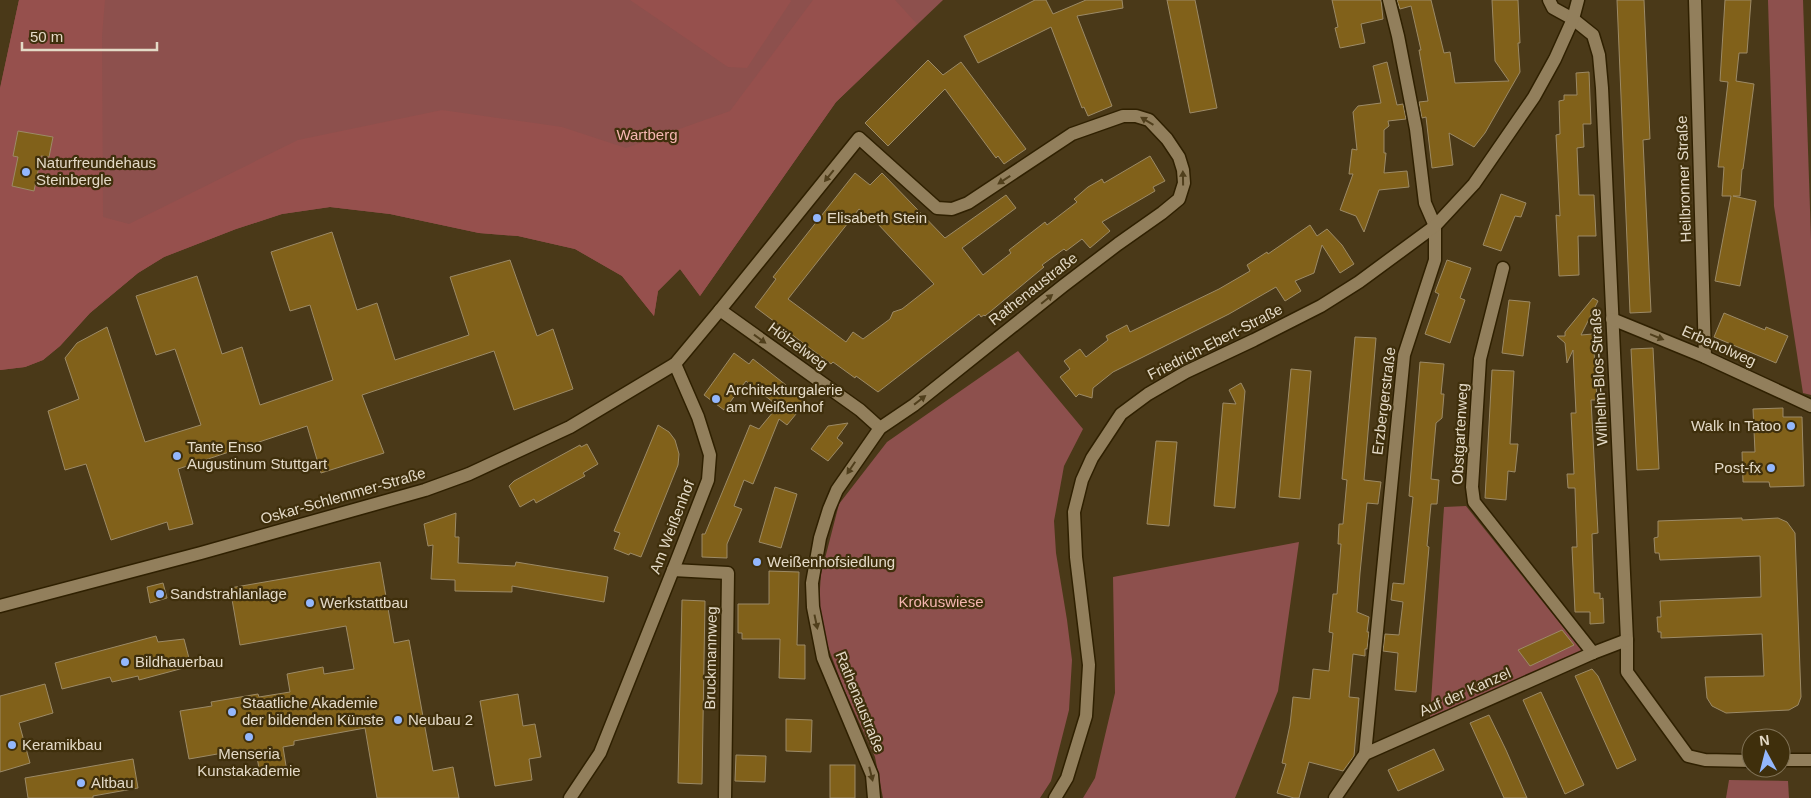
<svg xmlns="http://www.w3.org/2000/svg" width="1811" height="798" viewBox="0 0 1811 798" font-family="Arial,sans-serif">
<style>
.green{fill:#8d504d}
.forest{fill:#96504d}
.building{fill:#81611a;stroke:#9c8a66;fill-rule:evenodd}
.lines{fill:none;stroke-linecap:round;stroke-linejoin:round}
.minor-casing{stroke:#2f2000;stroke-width:15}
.minor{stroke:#927f5c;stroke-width:12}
.oneway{fill:#503f1c}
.poi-dot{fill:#93b7fd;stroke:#3f2f0c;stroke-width:2}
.labels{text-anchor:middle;stroke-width:4.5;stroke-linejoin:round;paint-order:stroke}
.park-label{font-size:15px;fill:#f5b6b1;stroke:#3f2f0c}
.poi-label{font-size:15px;fill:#e4dac7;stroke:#3f2f0c;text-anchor:start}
.street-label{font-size:15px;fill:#e4dac7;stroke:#3f2f0c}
</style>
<rect width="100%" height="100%" fill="#4a3918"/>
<g class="green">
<path d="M19,0H943L836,102L700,296L680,269L658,291L654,316L622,276L575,249L518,236L479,233L390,214L330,207L282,214L236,229L164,257L138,273L90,313L60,346L43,360L25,367L0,370V89Z"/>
<path d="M1768,0H1803L1811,239V395L1803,393L1774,206Z"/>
<path d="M1018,351L1083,429L1064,466L1054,521L1056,553L1067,620L1072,660L1069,710L1051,781L1040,798H883L875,757L843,687L824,636L819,603L821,574L839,504L887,442Z"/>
<path d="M1466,506L1583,652L1430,717L1444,507Z"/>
<path d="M1299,542L1278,691L1235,798H1083L1095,778L1115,693L1113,577Z"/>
<path d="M1729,780L1788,781L1789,798H1726Z"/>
</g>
<g class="forest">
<path d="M19,0H105L102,36L103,217L129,224L298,140L442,110L562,127L626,148L730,111L813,0H895L917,24L836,102L700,296L680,269L658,291L654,316L622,276L575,249L518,236L479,233L390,214L330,207L282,214L236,229L164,257L138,273L90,313L60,346L43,360L25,367L0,370V88Z"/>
<path d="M630,0H790L791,1L747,68L728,67Z"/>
</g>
<g class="building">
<path d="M1035,0H1046L1053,14L1086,0H1122L1123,8L1077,16L1112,106L1088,116L1084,107L1082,108L1051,27L978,63L964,36Z"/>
<path d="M1167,0H1195L1217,108L1190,113Z"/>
<path d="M1332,0H1381L1383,19L1361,24L1365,43L1340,48L1335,28L1338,27Z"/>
<path d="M1397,0H1431L1444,53L1450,52L1455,83L1509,81L1495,61L1492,0H1518L1520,43H1518L1520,72L1485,133L1474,147L1449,133L1453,165L1432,168L1426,117L1422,118L1419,102L1428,101L1419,50H1421L1411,6L1400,9Z"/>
<path d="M1617,0H1644L1650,139L1643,140L1651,312L1630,313Z"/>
<path d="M1725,0H1751L1747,53H1739L1736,81L1754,84L1743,169H1742L1740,196H1733L1756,201L1740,286L1715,281L1731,196H1722L1724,167H1718L1728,82L1720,81Z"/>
<path d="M928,60L943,75L961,62L1026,149L1004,164L998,156L996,158L945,89L888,146L865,123Z"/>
<path d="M1387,62L1397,105L1403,104L1406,119L1388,121L1389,126L1384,130V153H1386L1384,173L1407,171L1409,187L1379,190L1364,232L1356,216L1340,210L1353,174H1349L1352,149L1357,150L1353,112L1358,106L1381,103L1373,66Z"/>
<path d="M1589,72L1591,124H1583L1584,147L1577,148L1579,195H1594L1596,236H1578L1579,275L1559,276L1556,215L1560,216V215L1556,135L1560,134L1559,101L1564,100V95H1577L1576,73Z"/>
<path d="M18,131L53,137L49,157L41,156L34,191L12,186L18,157L13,156Z"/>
<path d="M1150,156L1165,181L1153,187L1155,191L1102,222L1110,231L1090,248L1082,239L1066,251L1064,249L1042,265L1044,267L985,316L984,315L981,317L979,314L878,392L856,376L855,378L833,362L831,364L755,307L776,279L773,277L855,173L870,185L882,173L945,238L1006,195L1016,208L962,248L983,275L1011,253L1009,250L1045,222L1047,225L1077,202L1074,199L1088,187L1102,179L1104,183ZM859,209L877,223L934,284L902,309L893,312L890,319L863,339L853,332L846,342L788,299Z"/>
<path d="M1501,194L1526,203L1521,217L1515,216L1501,251L1483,245Z"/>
<path d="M1310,225L1317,236L1327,229L1342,245L1354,264L1340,273L1322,245L1314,273L1295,281L1301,291L1285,301L1276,287L1229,314L1113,372L1093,388L1092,398L1079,394L1076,397L1060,377L1070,369L1064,361L1080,349L1086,357L1108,340L1106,336L1127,325L1130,332L1219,289L1250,271L1247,265L1267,252L1268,254Z"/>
<path d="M332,232L357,310L377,303L395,360L469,335L450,277L510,260L537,336L553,329L573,389L514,410L494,351L362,395L384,453L321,473L307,426L178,469L193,524L169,530L167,522L111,540L86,464L65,470L48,411L79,399L65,358L77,343L107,327L145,442L201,425L175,349L156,355L136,296L197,276L222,354L242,347L260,405L333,380L310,305L290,311L271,252Z"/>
<path d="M1447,260L1471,268L1460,298L1465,300L1450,343L1425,334L1439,294L1435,292Z"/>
<path d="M1593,298L1598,301L1581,335L1593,334L1597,400H1591L1598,533L1592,534L1594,593H1600V599L1603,598L1604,623L1590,624V612H1575L1572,547H1577L1575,488H1568L1567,474H1574L1571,413H1576L1573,350L1567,363L1565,343L1557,336H1565V332Z"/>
<path d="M1509,300L1530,302L1523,356L1502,353Z"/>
<path d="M1724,313L1765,330L1766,327L1788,336L1776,363L1714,337Z"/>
<path d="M1355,337L1376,338L1364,480L1381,482L1378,504L1367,503L1360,573L1357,612L1369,617L1367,632H1369L1367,649H1365V656L1353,654L1349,697L1359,698L1354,756L1343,771L1309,762L1299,798H1294L1277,793L1286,764L1282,763L1290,725L1293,697L1310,699L1313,669L1329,671L1333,633L1329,632L1333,594H1337L1341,544H1338L1339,524H1343L1347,480L1342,479Z"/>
<path d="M1653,348L1659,469L1637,470L1631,349Z"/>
<path d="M734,353L749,364L753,359L805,400L799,407L801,408L787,425L779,419L753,484L744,480L734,506L742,509L727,544V558L702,557V534H705L750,425L759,429L778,406L746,381L724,410L704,395Z"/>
<path d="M1420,362L1444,364L1441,394H1444L1442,418L1436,423L1431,479L1439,480L1437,504H1431L1427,546L1429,547L1416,692L1395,690L1398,653L1383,651L1385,634L1399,635L1403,602L1391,600L1393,583L1404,584L1413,497L1409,496Z"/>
<path d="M1291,369L1311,371L1300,499L1279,497Z"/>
<path d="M1492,370L1514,371L1510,444H1518L1515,472L1508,471L1506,500L1485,498Z"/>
<path d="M1241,383L1245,391L1235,508L1214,506L1223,403L1236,404L1229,390Z"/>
<path d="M1783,408V417H1802L1804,486L1770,487L1769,482H1743L1742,452H1755L1753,409Z"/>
<path d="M848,423L837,438L843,443L828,461L811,449L828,426Z"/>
<path d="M658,425L669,432L675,440L679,454L678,465L641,557L630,553L629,555L614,549L620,533L614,531Z"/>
<path d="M1156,441L1177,442L1169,526L1147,524Z"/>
<path d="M587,444L598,464L583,473L585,476L536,503L534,499L520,507L509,486L514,481L580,445L581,447Z"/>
<path d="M775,487L797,494L781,548L759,542Z"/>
<path d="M456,513L455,537H459L458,563L515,566L516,562L608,577L604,602L512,586V592L455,591V580L431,579L433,545L428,546L424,524Z"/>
<path d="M1742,518V520L1778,518L1787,522L1795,533L1801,697L1798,705L1789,710L1726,713L1712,706L1707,698L1705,677L1764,676L1762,634L1661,638V632H1658L1657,617H1661L1660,601L1761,597L1760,556L1660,560L1659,553H1655L1654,538L1658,537V521Z"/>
<path d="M380,562L394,643L409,640L433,771L453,767L459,798H377L365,728L294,741V745L283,747L287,772L264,776L263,768L259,769L256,750L224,755L223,753L189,759L180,711L212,706L211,702L258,694L259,697L290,692L287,674L323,667L324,674L354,669L346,626L240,645L230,588Z"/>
<path d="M769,571L799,572L797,645H805V679L779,678L780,639H742V633H738V604H769Z"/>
<path d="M163,583L167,598L150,603L147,587Z"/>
<path d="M682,600L705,601L702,784L678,783Z"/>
<path d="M1562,630L1574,645L1530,666L1518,650Z"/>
<path d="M156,636L158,642L184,639L191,666L139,680L138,676L112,682L110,677L62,689L55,663Z"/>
<path d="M1592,669L1598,676L1636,760L1617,769L1575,676Z"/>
<path d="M45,684L53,713L19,723L30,763L0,772V696Z"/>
<path d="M1541,692L1584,785L1565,794L1523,700Z"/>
<path d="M518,694L523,726L535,724L541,757L529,759L532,780L495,786L480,701Z"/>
<path d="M1489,715L1506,750L1527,798H1504L1491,769L1470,723Z"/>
<path d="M786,719L812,720L811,752L786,751Z"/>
<path d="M1434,749L1444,770L1398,791L1388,770Z"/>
<path d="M736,755L766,756L765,782L735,781Z"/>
<path d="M133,759L138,788L93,796V798H28L25,778Z"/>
<rect x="830" y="765" width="25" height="33"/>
</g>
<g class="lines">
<g class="minor-casing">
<g id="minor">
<path d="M1549,0L1553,8L1573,19L1593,35L1599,55L1602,88L1627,640V672L1688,756L1705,760L1751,761"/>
<path d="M1695,0L1705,357"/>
<path d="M1503,268L1480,359L1472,487L1474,502L1593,653"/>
<path d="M720,310L860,410L880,428"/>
<path d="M1612,319L1705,357L1811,406"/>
<path d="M673,570L728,573L725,798"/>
<path d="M0,606L201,553L425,490L469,474L570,427L675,364L720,310L859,138L937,208L952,209L968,203L1072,134L1123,116H1136L1149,120L1167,139L1179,157L1183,170L1184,183L1179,199L1162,213L1118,244L1063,286L914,405L880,428L837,490L829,509L820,538L812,583L813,607L823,658L872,775L874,798"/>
<path d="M1365,754L1404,355L1435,260V226L1425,203L1416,129L1398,36L1389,0"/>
<path d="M1781,760H1811"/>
<path d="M570,798L600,753L673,570L708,480L710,455L698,417L675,364"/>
<path d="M1055,798L1067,778L1086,716L1089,665L1076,557L1074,512L1082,480L1092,458L1121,414L1148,394L1186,372L1254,340L1321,306L1359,282L1435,226L1474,184L1534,97L1555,59L1573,19L1578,0"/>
<path d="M1335,798L1365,754L1593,653L1627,640"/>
</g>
</g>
<use href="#minor" class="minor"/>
</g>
<defs><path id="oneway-solid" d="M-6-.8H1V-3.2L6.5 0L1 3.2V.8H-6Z" transform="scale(1.25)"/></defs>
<g class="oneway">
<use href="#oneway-solid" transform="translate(1147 121) rotate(-149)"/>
<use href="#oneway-solid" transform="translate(829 176) rotate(129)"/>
<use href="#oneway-solid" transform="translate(1183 178) rotate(-91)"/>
<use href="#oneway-solid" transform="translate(1004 180) rotate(147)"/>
<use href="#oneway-solid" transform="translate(1047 299) rotate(-39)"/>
<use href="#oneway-solid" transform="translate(1657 337) rotate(22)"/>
<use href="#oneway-solid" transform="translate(760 339) rotate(36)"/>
<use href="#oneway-solid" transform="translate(920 400) rotate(-38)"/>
<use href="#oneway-solid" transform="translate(851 468) rotate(124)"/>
<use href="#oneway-solid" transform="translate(816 622) rotate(78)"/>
<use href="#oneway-solid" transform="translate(871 774) rotate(76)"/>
</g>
<g class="poi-dot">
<circle cx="26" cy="172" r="5"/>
<circle cx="817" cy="218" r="5"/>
<circle cx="716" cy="399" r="5"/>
<circle cx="1791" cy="426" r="5"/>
<circle cx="177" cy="456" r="5"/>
<circle cx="1771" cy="468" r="5"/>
<circle cx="757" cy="562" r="5"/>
<circle cx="160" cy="594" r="5"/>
<circle cx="310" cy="603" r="5"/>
<circle cx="125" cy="662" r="5"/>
<circle cx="232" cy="712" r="5"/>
<circle cx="398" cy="720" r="5"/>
<circle cx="249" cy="737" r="5"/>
<circle cx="12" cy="745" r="5"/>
<circle cx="81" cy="783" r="5"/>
</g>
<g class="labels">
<g class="park-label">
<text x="647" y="140">Wartberg</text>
<text x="941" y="607">Krokuswiese</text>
</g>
<g class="poi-label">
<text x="36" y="168">Naturfreundehaus<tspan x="36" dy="17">Steinbergle</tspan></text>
<text x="827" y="223">Elisabeth Stein</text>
<text x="726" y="395">Architekturgalerie<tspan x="726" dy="17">am Weißenhof</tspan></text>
<text x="1781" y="431" text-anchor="end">Walk In Tatoo</text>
<text x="187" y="452">Tante Enso<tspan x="187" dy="17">Augustinum Stuttgart</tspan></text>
<text x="1761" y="473" text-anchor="end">Post-fx</text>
<text x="767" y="567">Weißenhofsiedlung</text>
<text x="170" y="599">Sandstrahlanlage</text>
<text x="320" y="608">Werkstattbau</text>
<text x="135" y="667">Bildhauerbau</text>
<text x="242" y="708">Staatliche Akademie<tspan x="242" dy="17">der bildenden Künste</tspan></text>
<text x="408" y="725">Neubau 2</text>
<text x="22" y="750">Keramikbau</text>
<text x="249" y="759" text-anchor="middle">Menseria<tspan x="249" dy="17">Kunstakademie</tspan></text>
<text x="91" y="788">Altbau</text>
</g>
<g class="street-label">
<text transform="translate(1684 179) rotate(-92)" y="5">Heilbronner Straße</text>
<text transform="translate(1033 289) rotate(-38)" y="5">Rathenaustraße</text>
<text transform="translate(1215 342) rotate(-27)" y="5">Friedrich-Ebert-Straße</text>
<text transform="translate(798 346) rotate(36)" y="5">Hölzelweg</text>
<text transform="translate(1719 346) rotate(24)" y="5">Erbenolweg</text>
<text transform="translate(1599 377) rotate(-93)" y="5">Wilhelm-Blos-Straße</text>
<text transform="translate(1384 401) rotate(-83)" y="5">Erzbergerstraße</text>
<text transform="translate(1460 434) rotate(-87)" y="5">Obstgartenweg</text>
<text transform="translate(343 496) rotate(-16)" y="5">Oskar-Schlemmer-Straße</text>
<text transform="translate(672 527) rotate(-69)" y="5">Am Weißenhof</text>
<text transform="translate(711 658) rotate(-89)" y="5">Bruckmannweg</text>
<text transform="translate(1465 692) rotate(-24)" y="5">Auf der Kanzel</text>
<text transform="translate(860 702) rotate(68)" y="5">Rathenaustraße</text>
</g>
</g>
<g transform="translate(1766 753) rotate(353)"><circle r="24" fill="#3f2f0c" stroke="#817357"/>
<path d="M0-4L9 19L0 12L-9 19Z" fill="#93b7fd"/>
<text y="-8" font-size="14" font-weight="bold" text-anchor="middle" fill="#e4dac7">N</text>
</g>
<path d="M22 42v8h135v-8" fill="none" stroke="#e4dac7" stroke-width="2.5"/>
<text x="30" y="42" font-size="15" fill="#e4dac7" stroke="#3f2f0c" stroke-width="4" paint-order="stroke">50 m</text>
</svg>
